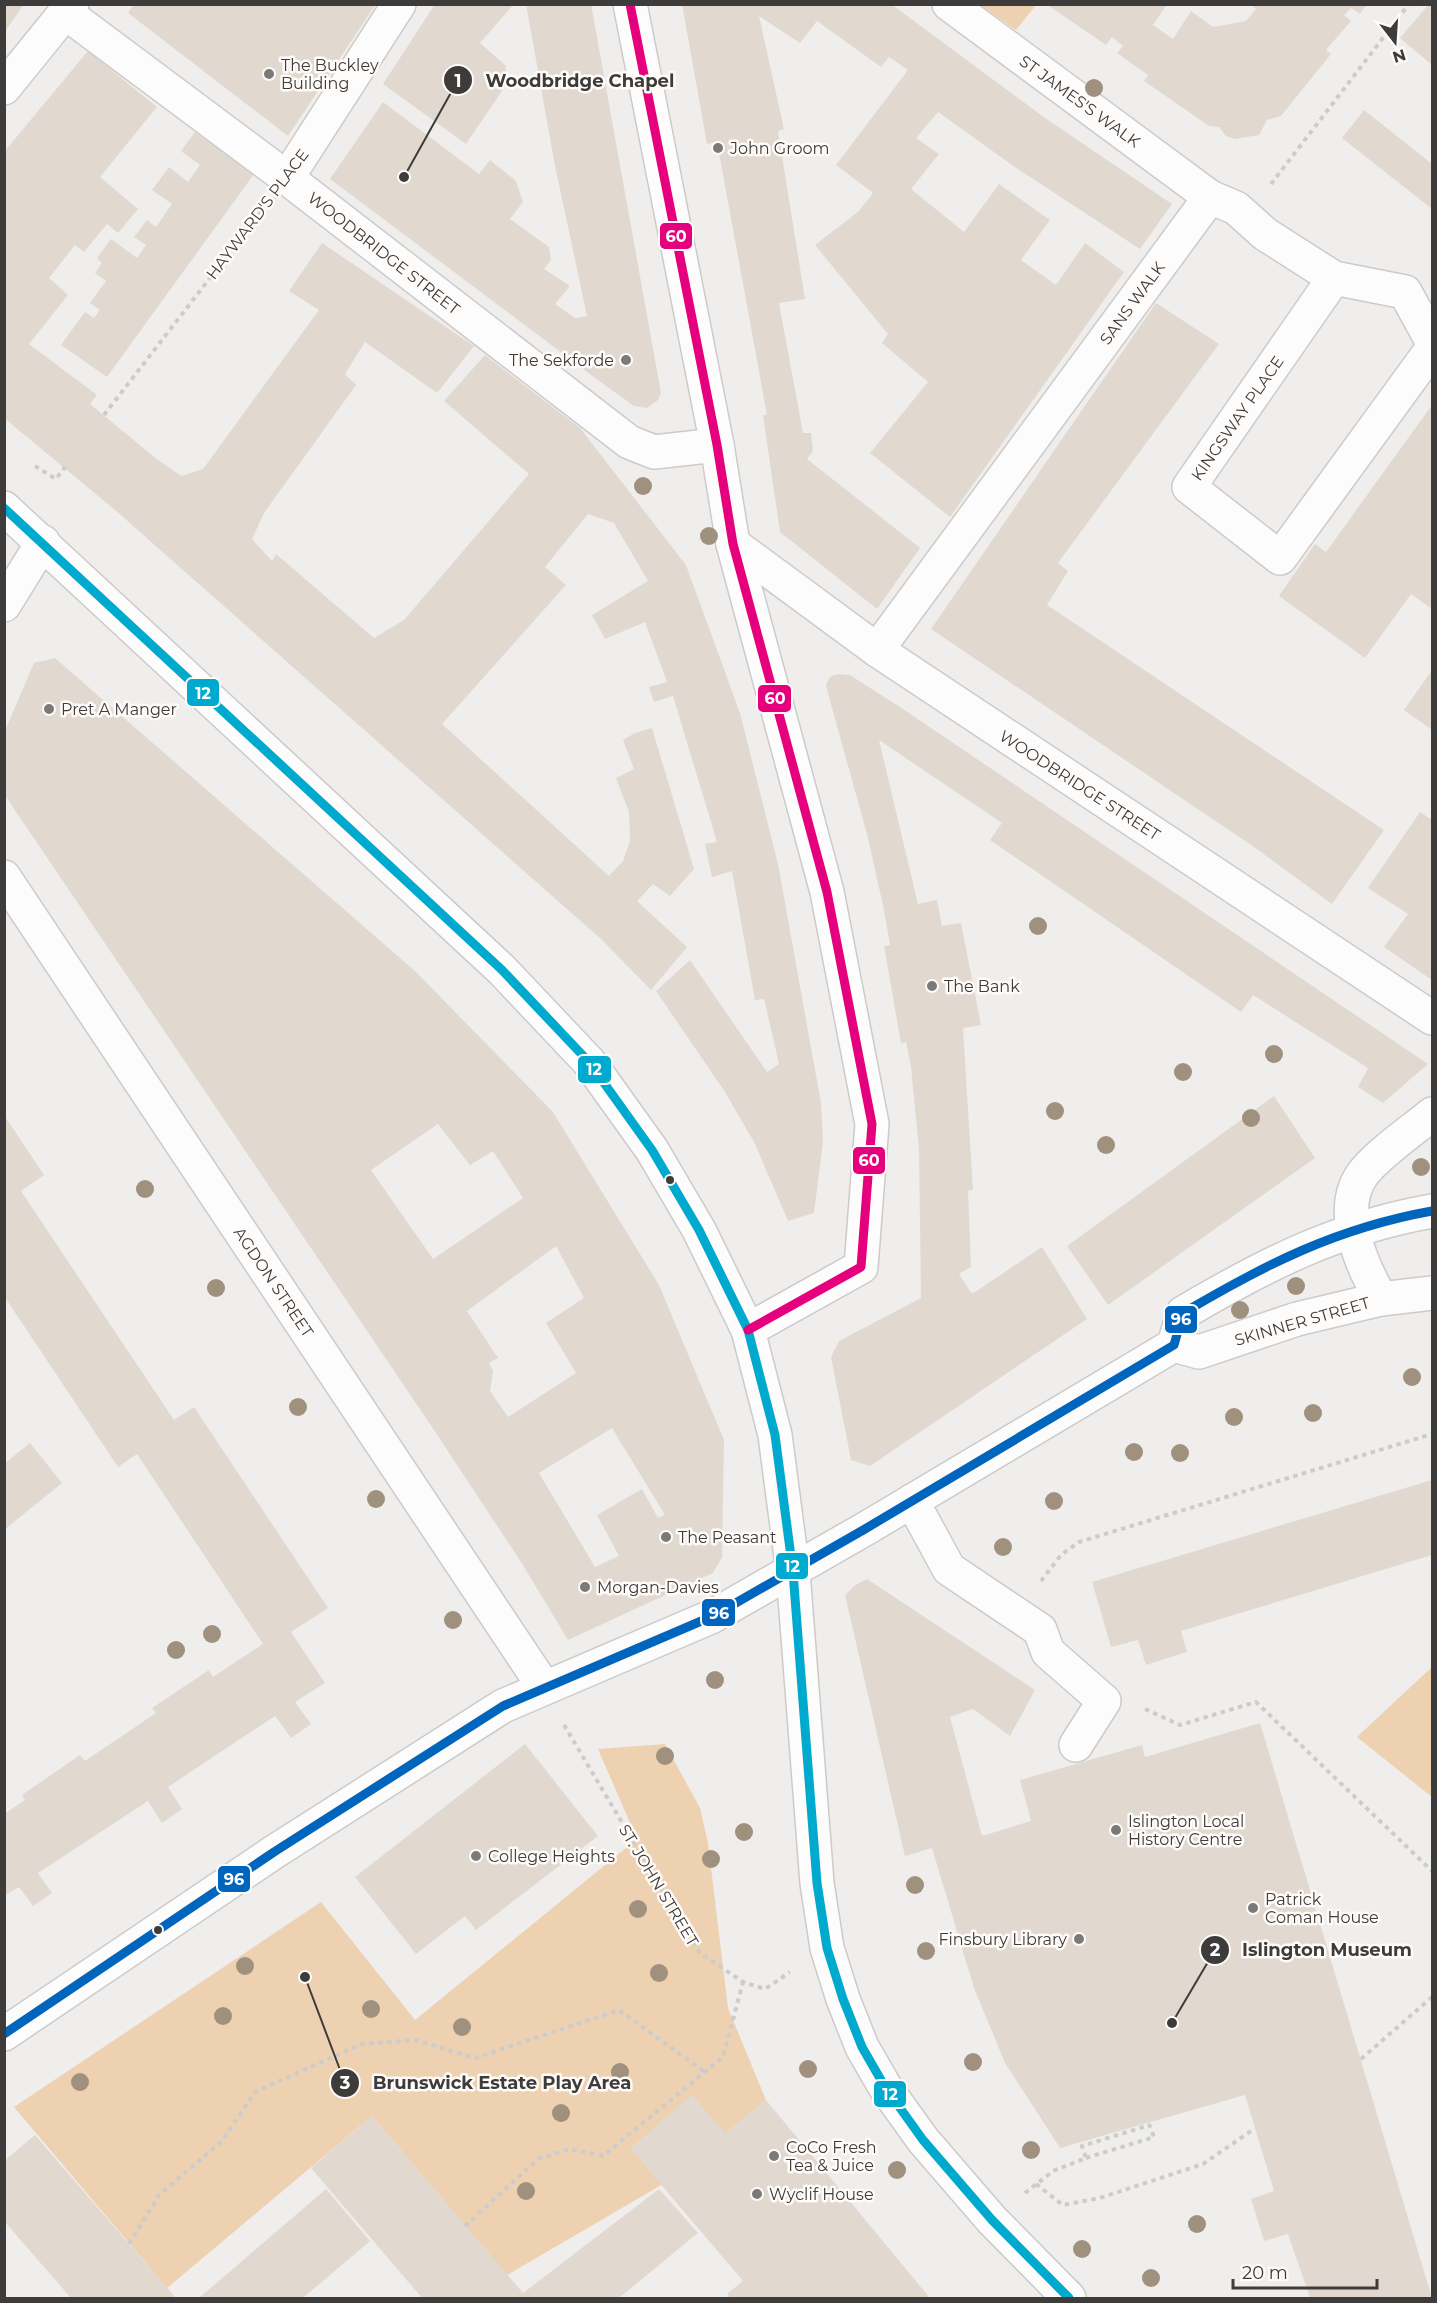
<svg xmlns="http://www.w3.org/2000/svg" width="1437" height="2303" viewBox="0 0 1437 2303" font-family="Montserrat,sans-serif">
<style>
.green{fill:#edd1b1}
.building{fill:#e1d9d0;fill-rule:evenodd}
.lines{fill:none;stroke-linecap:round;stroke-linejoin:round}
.minor-casing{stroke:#cccbca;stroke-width:36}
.major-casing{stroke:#cccbca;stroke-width:36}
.path{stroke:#cdcccc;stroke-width:4;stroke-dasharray:4.5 4.5;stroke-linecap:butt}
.minor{stroke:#fdfcfc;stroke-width:33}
.major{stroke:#fdfcfc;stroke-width:33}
.bus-1-casing{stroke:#fefbf9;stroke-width:14}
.bus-2-casing{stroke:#fefbf9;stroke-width:14}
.bus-3-casing{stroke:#fefbf9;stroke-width:14}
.bus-1{stroke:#00a9ce;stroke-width:9}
.bus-2{stroke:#e5007d;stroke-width:9}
.bus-3{stroke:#0065bd;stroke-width:9}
.tree{fill:#a0907e}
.poi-dot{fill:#7b7a79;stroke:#fefbf9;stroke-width:2}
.bus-dot{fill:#3d3c3b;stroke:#fefbf9;stroke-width:2}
.labels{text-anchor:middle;stroke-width:5;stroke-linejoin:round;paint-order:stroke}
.poi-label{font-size:16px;fill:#3d3c3b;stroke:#fefbf9;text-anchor:start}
.street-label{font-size:16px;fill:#3d3c3b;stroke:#fefbf9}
.leader{fill:none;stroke:#3d3c3b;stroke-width:2}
.callout-dot{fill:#3d3c3b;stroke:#fefbf9;stroke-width:2}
.mark-label{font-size:18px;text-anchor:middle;font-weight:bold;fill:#fff}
.callout-label{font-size:18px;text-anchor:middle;font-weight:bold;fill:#3d3c3b;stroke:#fefbf9;stroke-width:5;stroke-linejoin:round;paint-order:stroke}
.line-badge{stroke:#fefbf9;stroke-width:2}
.badge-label{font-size:16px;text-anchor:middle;font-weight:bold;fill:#fff}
</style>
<rect width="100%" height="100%" fill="#efeeed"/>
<g class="green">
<path d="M980,5H1036L1016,30Z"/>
<path d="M1432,1667V1797L1357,1737Z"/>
<path d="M665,1744L700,1808L708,1843L728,2008L766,2100L663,2184L507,2275L372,2116L167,2288L14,2107L321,1902L415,2020L637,1839L598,1749Z"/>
</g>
<g class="building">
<path d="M4,4H24L4,33Z"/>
<path d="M134,4H376L288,136L128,13Z"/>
<path d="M435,4H514L480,43L505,65L508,82L466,144L383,84Z"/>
<path d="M526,4H591L661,393L658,400L647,408L634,406L602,383L330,179L383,102L479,174L490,160L516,181L523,202L510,219L549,247L551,260L544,269L570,286L555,304L575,318L587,316L555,166Z"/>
<path d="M682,4H891L1045,118L1172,204L1140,249L1012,165L938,112L916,138L939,154L911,189L964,232L999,184L1050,220L1021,260L1056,285L1085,243L1124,272L950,517L870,453L928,382L882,343L888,334L815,245L859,211L873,193L836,165L908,70L889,57L881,67L817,21L800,43L759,16L784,129L778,131L805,299L779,303L803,433H811L813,451L807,459L920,548L877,609L780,532L763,415H767L717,142L707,144Z"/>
<path d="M1046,4H1167L1153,25L1173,39L1191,11L1213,27L1246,21L1256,9L1251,4H1367L1360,14L1351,8L1344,15L1351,21L1326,50L1331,54L1281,116L1267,120L1259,135L1235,139L1226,136L1219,127L1209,126L1144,81L1148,75L1117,53L1123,46L1112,37L1106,45Z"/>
<path d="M1429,4H1432V65L1400,38Z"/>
<path d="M88,51L157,107L100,177L138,209L118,233L107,224L84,252L75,245L49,278L68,295L29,344L97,395L90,404L158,460L181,476L203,469L319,310L289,291L322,243L474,346L437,393L365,342L345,374L356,385L264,513L252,539L272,561L276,554L374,638L404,620L529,474L444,401L485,355L580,428L686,565L740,713L778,864L821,1103L823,1142L814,1213L788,1221L754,1142L725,1092L656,991L690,960L767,1072L779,1064L764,999L755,1000L732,871L712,877L705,844L717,842L673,696L654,702L649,687L667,682L645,622L605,639L592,615L648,581L614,523L588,514L545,567L566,585L442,724L609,876L623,861L630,841L629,812L616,778L634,769L623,740L635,733L652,728L694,869L670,896L653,884L637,901L687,947L651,990L601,939L115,510L4,418V152Z"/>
<path d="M1364,110L1432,164V209L1342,138Z"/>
<path d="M195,132L254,174L107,377L61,345L85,312L94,318L100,310L90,303L106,281L95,273L102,263L97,258L111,239L137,258L146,245L134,237L147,220L156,227L172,204L152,190L169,167L188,182L200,165L181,151Z"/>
<path d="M1156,303L1219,344L1058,563L1068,571L1047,605L1384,830L1332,904L1254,847L931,629Z"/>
<path d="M1432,405V609L1411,594L1365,658L1279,596L1315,544L1326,552Z"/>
<path d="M55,658L416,972L553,1112L659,1285L724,1440L722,1557L713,1573L568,1640L521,1562L432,1427L4,794V733L34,663ZM438,1124L470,1165L493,1151L523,1198L433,1259L371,1170ZM556,1246L584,1298L546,1323L576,1373L508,1417L490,1391L493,1371L489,1363L498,1358L467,1311ZM612,1428L665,1515L658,1518L642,1489L597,1515L619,1556L595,1567L539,1473Z"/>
<path d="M1432,670V730L1404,710Z"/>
<path d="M839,674L850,675L900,707L1428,1064L1383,1103L1358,1087L1368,1068L1253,995L1241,1012L990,840L1002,823L879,740L918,904L937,900L942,926L961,923L981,1025L963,1028L973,1190L968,1191L971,1267L959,1274L972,1294L1042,1247L1087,1319L870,1466L851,1460L831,1357L839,1341L921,1298L919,1149L911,1067L906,1042L901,1043L884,946L890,945L884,910L867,834L827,690L826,684L831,676Z"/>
<path d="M1420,812L1432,820V980L1384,947L1408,914L1368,888Z"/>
<path d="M1274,1096L1315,1158L1108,1305L1067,1246Z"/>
<path d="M4,1115L44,1175L21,1191L174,1420L194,1407L328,1608L291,1632L325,1683L295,1702L311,1724L291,1738L275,1716L168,1787L182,1809L162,1823L148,1801L38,1873L52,1893L33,1906L19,1887L4,1896V1814L25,1800L22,1795L80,1755L85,1761L156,1713L152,1708L209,1670L213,1677L263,1644L137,1454L118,1467L4,1296Z"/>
<path d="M30,1443L62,1483L4,1530V1464Z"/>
<path d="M1432,1480V1555L1181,1631L1187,1652L1146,1665L1138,1640L1111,1647L1092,1582Z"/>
<path d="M867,1579L1035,1690L1010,1736L973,1709L950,1717L982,1836L1031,1821L1020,1780L1142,1745L1145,1757L1260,1723L1432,2298H1310L1288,2234L1264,2241L1251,2199L1274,2191L1245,2095L1060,2148L1005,2063L974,1988L932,1848L905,1856L845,1595L854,1586Z"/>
<path d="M525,1744L598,1836L476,1930L465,1916L416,1954L355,1877Z"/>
<path d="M692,2095L725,2133L766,2100L930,2298H730L727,2294L743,2281L630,2148Z"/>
<path d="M372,2116L523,2293L659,2189L698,2233L619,2298H422L311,2168Z"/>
<path d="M35,2135L129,2244L176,2298H71L4,2221V2161Z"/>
<path d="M326,2189L370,2241L303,2298H199Z"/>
</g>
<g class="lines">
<g class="minor-casing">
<g id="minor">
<path d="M630,4L717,445L733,544L827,892L872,1124L861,1267L748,1330"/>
<path d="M949,4L1210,197L1236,208L1265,234L1334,278L1405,292L1432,341"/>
<path d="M66,13L287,178L629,442L654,452L717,445"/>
<path d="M4,88L72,4"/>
<path d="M287,178L399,4"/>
<path d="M1334,278L1189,487L1280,558L1432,349"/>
<path d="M733,544L877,650L1432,1018"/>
<path d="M4,605L43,542"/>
<path d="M877,650L1210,197"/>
<path d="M4,877L544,1687"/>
<path d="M1381,1299C1362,1266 1337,1211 1362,1175C1375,1156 1413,1130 1432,1114"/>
<path d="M912,1501L949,1569L1040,1630L1048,1652L1104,1701L1076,1745"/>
</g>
</g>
<g class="major-casing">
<g id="major">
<path d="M4,508L502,970L589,1062L652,1150L699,1230L748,1330L775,1435L793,1572L817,1883L827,1948L843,1999L862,2047L885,2087L923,2140L992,2220L1069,2298"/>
<path d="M1174,1345L1199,1352L1297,1319L1381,1299L1432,1293"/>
<path d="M4,2034L274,1852L503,1706L713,1616L865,1529L1174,1345L1183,1313C1266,1264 1337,1228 1432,1211"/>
</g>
</g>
<g class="path">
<path d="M1271,184L1409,4"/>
<path d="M104,415L261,212"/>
<path d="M35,466L56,479L65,467"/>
<path d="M1041,1581L1061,1555L1079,1542L1432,1434"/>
<path d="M1145,1709L1180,1725L1256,1702L1432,1871"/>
<path d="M564,1725L699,1952L743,1982L765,1989L790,1972"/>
<path d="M1361,2059L1432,1997"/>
<path d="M1086,2158L1154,2137L1149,2124"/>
<path d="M1036,2184L1063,2205L1100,2198L1203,2164L1254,2129"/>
<path d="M1025,2193L1053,2171L1086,2158L1082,2146L1150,2125"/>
<path d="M465,2226L538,2159L570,2149L603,2156L723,2057L743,1982"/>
<path d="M129,2244L159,2195L222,2141L255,2092L362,2044L415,2040L475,2058L619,2010L705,2072"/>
</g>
<use href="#minor" class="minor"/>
<use href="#major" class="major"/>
<g class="bus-1-casing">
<path id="bus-1" d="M4,508L502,970L589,1062L652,1150L699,1230L748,1330L775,1435L793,1572L817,1883L827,1948L843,1999L862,2047L885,2087L923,2140L992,2220L1069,2298"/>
</g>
<g class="bus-2-casing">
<path id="bus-2" d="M630,4L717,445L733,544L827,892L872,1124L861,1267L748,1330"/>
</g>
<g class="bus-3-casing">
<path id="bus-3" d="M4,2034L274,1852L503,1706L713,1616L865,1529L1174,1345L1183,1313C1266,1264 1337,1228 1432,1211"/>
</g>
<use href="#bus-1" class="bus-1"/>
<use href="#bus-2" class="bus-2"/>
<use href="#bus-3" class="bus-3"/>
</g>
<g class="tree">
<circle cx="1094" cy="88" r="9"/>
<circle cx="643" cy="486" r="9"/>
<circle cx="709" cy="536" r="9"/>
<circle cx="1038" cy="926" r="9"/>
<circle cx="1274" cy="1054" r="9"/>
<circle cx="1183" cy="1072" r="9"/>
<circle cx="1055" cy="1111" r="9"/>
<circle cx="1251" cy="1118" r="9"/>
<circle cx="1106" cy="1145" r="9"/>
<circle cx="1421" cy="1167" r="9"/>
<circle cx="145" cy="1189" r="9"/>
<circle cx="1296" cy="1286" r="9"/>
<circle cx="216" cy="1288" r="9"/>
<circle cx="1240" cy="1310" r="9"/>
<circle cx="1412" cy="1377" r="9"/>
<circle cx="298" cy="1407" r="9"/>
<circle cx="1313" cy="1413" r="9"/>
<circle cx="1234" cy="1417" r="9"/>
<circle cx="1134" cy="1452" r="9"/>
<circle cx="1180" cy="1453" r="9"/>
<circle cx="376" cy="1499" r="9"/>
<circle cx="1054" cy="1501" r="9"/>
<circle cx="1003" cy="1547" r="9"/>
<circle cx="453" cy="1620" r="9"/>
<circle cx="212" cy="1634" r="9"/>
<circle cx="176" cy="1650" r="9"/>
<circle cx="715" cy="1680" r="9"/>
<circle cx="665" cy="1756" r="9"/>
<circle cx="744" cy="1832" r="9"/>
<circle cx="711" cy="1859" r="9"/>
<circle cx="915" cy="1885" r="9"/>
<circle cx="638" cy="1909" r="9"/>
<circle cx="926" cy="1951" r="9"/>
<circle cx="245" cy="1966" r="9"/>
<circle cx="659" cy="1973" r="9"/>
<circle cx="371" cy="2009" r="9"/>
<circle cx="223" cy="2016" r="9"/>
<circle cx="462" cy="2027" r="9"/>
<circle cx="973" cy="2062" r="9"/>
<circle cx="808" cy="2069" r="9"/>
<circle cx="620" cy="2072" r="9"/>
<circle cx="80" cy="2082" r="9"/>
<circle cx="561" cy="2113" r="9"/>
<circle cx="1031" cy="2150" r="9"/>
<circle cx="897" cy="2170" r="9"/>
<circle cx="526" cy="2191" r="9"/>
<circle cx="1197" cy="2224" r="9"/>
<circle cx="1082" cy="2249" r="9"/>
<circle cx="1151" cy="2278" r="9"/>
</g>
<g class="poi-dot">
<circle cx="269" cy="74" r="6"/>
<circle cx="718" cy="148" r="6"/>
<circle cx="626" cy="360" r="6"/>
<circle cx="49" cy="709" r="6"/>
<circle cx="932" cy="986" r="6"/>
<circle cx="666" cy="1537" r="6"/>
<circle cx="585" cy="1587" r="6"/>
<circle cx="1116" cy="1830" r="6"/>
<circle cx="476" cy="1856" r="6"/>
<circle cx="1253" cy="1908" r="6"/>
<circle cx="1079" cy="1939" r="6"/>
<circle cx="774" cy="2156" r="6"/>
<circle cx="757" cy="2194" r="6"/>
</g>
<g class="bus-dot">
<circle cx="670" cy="1180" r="5"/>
<circle cx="158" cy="1930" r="5"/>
</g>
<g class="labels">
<g class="poi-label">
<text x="281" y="71">The Buckley<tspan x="281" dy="18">Building</tspan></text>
<text x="730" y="154">John Groom</text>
<text x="614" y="366" text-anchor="end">The Sekforde</text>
<text x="61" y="715">Pret A Manger</text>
<text x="944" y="992">The Bank</text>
<text x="678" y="1543">The Peasant</text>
<text x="597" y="1593">Morgan-Davies</text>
<text x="1128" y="1827">Islington Local<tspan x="1128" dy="18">History Centre</tspan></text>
<text x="488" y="1862">College Heights</text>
<text x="1265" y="1905">Patrick<tspan x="1265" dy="18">Coman House</tspan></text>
<text x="1067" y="1945" text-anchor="end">Finsbury Library</text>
<text x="786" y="2153">CoCo Fresh<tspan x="786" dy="18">Tea &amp; Juice</tspan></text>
<text x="769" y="2200">Wyclif House</text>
</g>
<g class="street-label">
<text transform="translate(1080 101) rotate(36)" y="6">ST JAMES'S WALK</text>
<text transform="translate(257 214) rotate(-53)" y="6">HAYWARD'S PLACE</text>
<text transform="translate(384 253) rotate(38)" y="6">WOODBRIDGE STREET</text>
<text transform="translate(1132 303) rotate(-54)" y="6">SANS WALK</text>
<text transform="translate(1237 418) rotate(-55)" y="6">KINGSWAY PLACE</text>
<text transform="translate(1080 785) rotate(33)" y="6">WOODBRIDGE STREET</text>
<text transform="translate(274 1282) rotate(56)" y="6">AGDON STREET</text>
<text transform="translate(1302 1321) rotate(-16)" y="6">SKINNER STREET</text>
<text transform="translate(659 1885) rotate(59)" y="6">ST. JOHN STREET</text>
</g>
</g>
<path class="leader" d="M404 177L458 80M1172 2023L1215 1950M305 1977L345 2083"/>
<g class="callout-dot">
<circle cx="404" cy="177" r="6"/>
<circle cx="1172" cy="2023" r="6"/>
<circle cx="305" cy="1977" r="6"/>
<circle cx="458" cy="80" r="15"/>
<circle cx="1215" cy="1950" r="15"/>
<circle cx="345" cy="2083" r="15"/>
</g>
<g class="mark-label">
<text x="458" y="87">1</text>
<text x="1215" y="1956">2</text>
<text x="345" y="2089">3</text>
</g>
<g class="callout-label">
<text x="580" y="87">Woodbridge Chapel</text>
<text x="1327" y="1956">Islington Museum</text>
<text x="502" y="2089">Brunswick Estate Play Area</text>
</g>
<g class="line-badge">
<rect x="659" y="222" width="34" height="28" rx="6" fill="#e5007d"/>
<rect x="186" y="678" width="34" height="29" rx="6" fill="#00a9ce"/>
<rect x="757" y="684" width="35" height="29" rx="6" fill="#e5007d"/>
<rect x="577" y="1055" width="35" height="29" rx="6" fill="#00a9ce"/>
<rect x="852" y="1146" width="34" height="29" rx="6" fill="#e5007d"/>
<rect x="1164" y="1305" width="34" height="29" rx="6" fill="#0065bd"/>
<rect x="775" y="1552" width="34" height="28" rx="6" fill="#00a9ce"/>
<rect x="701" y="1598" width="35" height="29" rx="6" fill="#0065bd"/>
<rect x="217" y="1865" width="34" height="28" rx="6" fill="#0065bd"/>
<rect x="873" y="2080" width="34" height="28" rx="6" fill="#00a9ce"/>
</g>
<g class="badge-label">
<text x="676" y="242">60</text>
<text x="203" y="699">12</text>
<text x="775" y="704">60</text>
<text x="594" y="1075">12</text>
<text x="869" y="1166">60</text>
<text x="1181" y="1325">96</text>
<text x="792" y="1572">12</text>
<text x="719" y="1619">96</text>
<text x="234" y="1885">96</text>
<text x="890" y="2100">12</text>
</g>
<rect width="1437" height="2303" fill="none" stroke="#3d3c3b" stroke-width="12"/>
<g transform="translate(1395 42) rotate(163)" stroke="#fefbf9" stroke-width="4.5" paint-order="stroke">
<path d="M0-4.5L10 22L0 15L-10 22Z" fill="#3d3c3b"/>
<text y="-9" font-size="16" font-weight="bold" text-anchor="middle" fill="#3d3c3b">N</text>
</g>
<path d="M1233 2279v9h144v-9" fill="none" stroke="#3d3c3b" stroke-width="3"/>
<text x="1242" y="2279" font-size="18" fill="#3d3c3b" stroke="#fefbf9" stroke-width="4.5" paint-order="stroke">20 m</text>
</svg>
